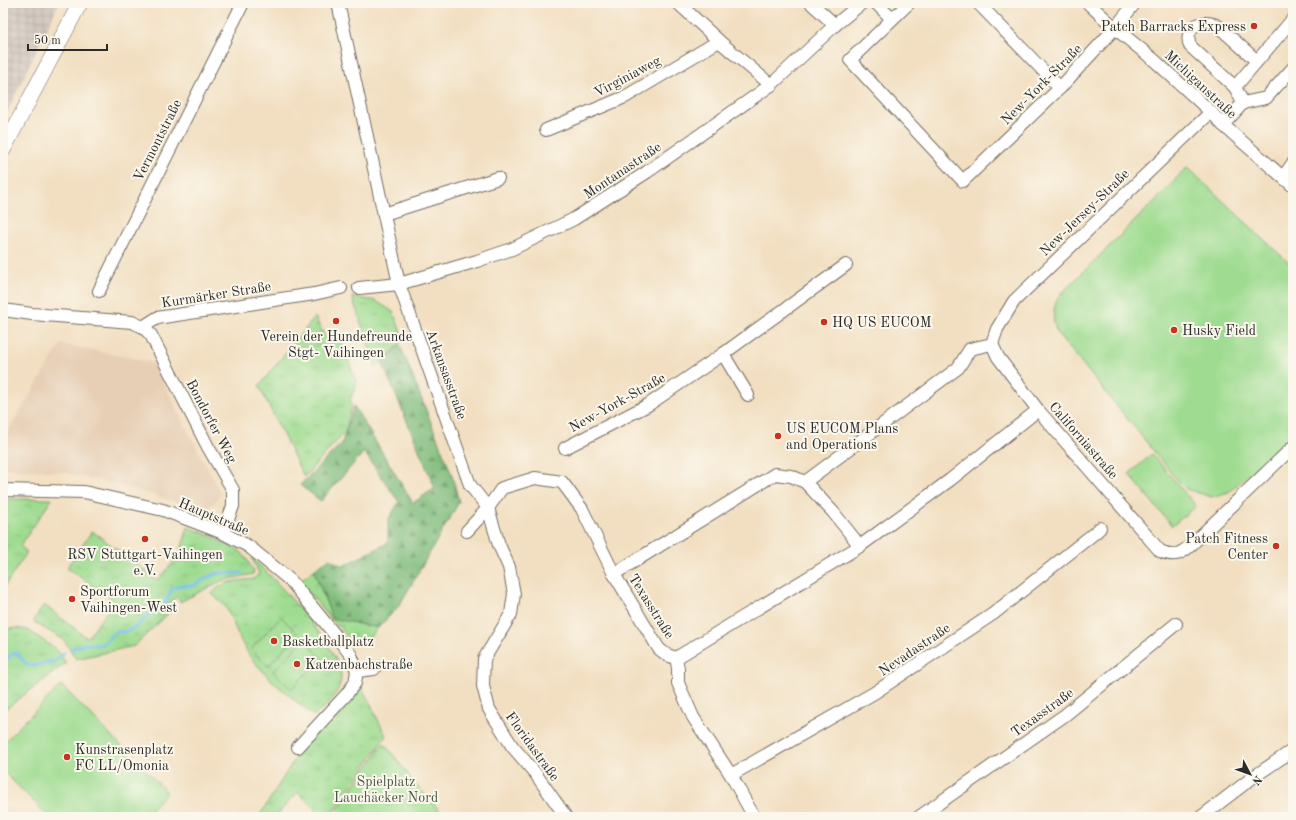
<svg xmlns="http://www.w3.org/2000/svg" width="1296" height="820" viewBox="0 0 1296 820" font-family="'Old Standard TT',serif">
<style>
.built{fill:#e7cfb5}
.industrial{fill:url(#industrial-grid)}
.grass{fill:url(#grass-tufts);stroke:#65845e}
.forest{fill:url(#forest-firs);stroke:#557453}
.garden{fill:#9fdc91;stroke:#65845e}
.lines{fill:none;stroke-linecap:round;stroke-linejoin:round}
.stream{stroke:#79c0f0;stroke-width:3}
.minor-casing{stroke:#716a60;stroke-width:14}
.tertiary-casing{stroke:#716a60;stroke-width:16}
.minor{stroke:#fff;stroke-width:12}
.tertiary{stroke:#fff;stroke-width:15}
.poi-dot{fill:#c8321e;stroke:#fbf7ec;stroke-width:1.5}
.labels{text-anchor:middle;stroke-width:4;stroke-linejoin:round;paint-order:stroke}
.poi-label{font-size:14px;fill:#2b2b2b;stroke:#fbf7ec;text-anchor:start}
.street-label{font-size:14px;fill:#2b2b2b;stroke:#fbf7ec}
.park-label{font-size:14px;fill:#485744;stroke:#fbf7ec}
</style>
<defs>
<pattern id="industrial-grid" width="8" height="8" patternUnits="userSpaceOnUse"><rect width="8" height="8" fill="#cdc2b9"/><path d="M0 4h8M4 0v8" fill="none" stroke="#b0a79f"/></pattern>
<pattern id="grass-tufts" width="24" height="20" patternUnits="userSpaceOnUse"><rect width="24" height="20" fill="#9fdc91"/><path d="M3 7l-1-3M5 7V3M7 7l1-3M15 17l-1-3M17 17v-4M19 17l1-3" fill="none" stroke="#89bd7d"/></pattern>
<pattern id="forest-firs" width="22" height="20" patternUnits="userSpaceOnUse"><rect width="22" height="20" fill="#7fbc7b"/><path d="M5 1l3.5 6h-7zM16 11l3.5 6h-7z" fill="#689965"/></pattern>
</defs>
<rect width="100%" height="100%" fill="#fbf7ec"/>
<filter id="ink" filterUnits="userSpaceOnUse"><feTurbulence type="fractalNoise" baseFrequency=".025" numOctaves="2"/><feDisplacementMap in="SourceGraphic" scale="8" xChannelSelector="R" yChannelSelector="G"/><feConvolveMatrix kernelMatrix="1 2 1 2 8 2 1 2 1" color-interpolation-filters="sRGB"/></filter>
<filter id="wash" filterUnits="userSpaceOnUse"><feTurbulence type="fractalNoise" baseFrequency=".012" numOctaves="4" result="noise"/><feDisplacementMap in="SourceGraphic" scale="16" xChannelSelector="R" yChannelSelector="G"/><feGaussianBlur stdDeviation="0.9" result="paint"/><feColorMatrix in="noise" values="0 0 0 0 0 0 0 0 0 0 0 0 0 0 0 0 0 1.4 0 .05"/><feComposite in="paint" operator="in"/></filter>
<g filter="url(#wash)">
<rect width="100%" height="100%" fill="#f2dfc1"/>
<path class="built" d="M61,344L152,362L221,494L206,512L138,490L62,472L3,468V440Z"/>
<path class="industrial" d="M3,3H59L3,121Z"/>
<g class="grass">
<path d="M352,297L376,301L393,312L404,340L376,367Z"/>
<path d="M315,317L327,341L332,342L340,337L357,384L350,400L352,404L345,432L304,477L259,386Z"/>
<path d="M3,499H52L20,546L27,552L3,589Z"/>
<path d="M188,527L204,533L240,551L246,558L254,572L253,574L221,581L180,602L178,596L168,604L171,611L134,646L76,659L64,640L34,622L35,618L44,605L87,638L115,601L67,568L92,531L158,580L179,556Z"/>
<path d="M252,558C272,576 343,651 341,677C340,694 327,706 314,716L272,681L251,658L242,643L226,607L212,594C222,580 239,581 254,579L259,573Z"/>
<path d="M314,570L332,618L378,628L369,638L353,642L331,619L299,581Z"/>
<path d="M16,628L28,630L57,650L66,663L3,711V633L7,629Z"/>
<path d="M360,683L386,736L330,817H323L298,792L275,817H259L297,755Z"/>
<path d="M384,743L414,782L445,817H346L338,809Z"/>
</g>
<path class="forest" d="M400,345L452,475L459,502L399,606L378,628L332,618L314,570L329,559L343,566L388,543V520L399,502L364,452L321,501L300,485L342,443L354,406L413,503L435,488L382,362Z"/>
<g class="garden">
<path d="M1187,167L1293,267V434L1229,492L1211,497L1186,489L1179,482L1058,334C1051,321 1053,310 1058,297L1165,191Z"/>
<path d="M1152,454L1196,506L1172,526L1129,474Z"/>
<path d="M281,617L298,634L268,666L251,649Z"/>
<path d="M304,640L322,658L291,689L273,671Z"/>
<path d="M61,685L167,792L143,817H49L3,771V743Z"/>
</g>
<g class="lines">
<g class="stream">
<path d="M71,649L85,644L102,645L114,633L118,631L124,632L130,630L138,625L149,615L162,607L165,604L172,589L176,587L181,585L192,586L215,574L222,573H242"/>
<path d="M3,663C9,660 9,652 17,653L25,663L34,666L49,662H54L64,653"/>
</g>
</g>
</g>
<g filter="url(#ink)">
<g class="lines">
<g class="minor-casing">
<g id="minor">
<path d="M338,3L399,284L470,485L488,508L499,545L509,567L514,594L511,614L484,659L483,686L489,709L512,746L535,773L566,817"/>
<path d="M678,3L719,41L771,85"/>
<path d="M811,3L835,25"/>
<path d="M876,3L892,19"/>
<path d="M909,3L850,60L963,181L1060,88L1115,28L1135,3"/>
<path d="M978,3L1060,88"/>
<path d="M1088,3L1115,28L1154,60L1211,112L1223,125L1293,186"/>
<path d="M1235,87L1190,46C1183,27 1202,18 1218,26L1257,61"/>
<path d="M1243,103L1266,98L1293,68"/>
<path d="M1223,125L1243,103L1235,87L1293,19"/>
<path d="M546,130L625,97L719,41"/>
<path d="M1283,177L1293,163"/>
<path d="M384,214L498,178"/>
<path d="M359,288L399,284L477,261L512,249L574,219L647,172L771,85L835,25L862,3"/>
<path d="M99,291L243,3"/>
<path d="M3,310L32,314L132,322L143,327L151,335L208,447L233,490V506L223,533"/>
<path d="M143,327L157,318L314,294L341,288"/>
<path d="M992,344L998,357L1038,410L1160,551C1174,557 1180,555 1191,545L1293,447"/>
<path d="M992,344L997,329L1014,301L1211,112"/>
<path d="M723,354L748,395"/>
<path d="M565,448L648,405L723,354L846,265"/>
<path d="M805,482L833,512L860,546"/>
<path d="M3,490L84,492L163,510L192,521L223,533L248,546L291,581L327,625L351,655L357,671"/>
<path d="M467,531L488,508L502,488L535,478L562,482L582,509L614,574L659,649L667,655L676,658"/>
<path d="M614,574L775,474L791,476L805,482L958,368L970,349L992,344"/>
<path d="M676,658L860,546L950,480L1038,410"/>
<path d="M676,658L678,668V683L693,717L731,775L754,817"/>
<path d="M357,671L374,669"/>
<path d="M298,747L346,695L355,683L357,671"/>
<path d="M731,775L874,693L993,614L1097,531L1100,528"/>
<path d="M919,817L1065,715L1176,624"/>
<path d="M1201,817L1252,778L1293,750"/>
</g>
</g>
<g class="tertiary-casing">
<path id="tertiary" d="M3,150L80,3"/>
</g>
<use href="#minor" class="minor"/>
<use href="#tertiary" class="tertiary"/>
</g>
</g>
<g class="poi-dot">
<circle cx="1254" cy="26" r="4"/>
<circle cx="336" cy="321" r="4"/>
<circle cx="824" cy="322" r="4"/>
<circle cx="1174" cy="330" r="4"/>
<circle cx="778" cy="436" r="4"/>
<circle cx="145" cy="539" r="4"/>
<circle cx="1276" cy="546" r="4"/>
<circle cx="72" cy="599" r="4"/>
<circle cx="274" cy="641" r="4"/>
<circle cx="297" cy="664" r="4"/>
<circle cx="67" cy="757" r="4"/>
</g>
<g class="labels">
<g class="poi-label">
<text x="1246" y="31" text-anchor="end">Patch Barracks Express</text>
<text x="832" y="327">HQ US EUCOM</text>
<text x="1182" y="335">Husky Field</text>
<text x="336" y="341" text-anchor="middle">Verein der Hundefreunde<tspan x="336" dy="16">Stgt- Vaihingen</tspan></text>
<text x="786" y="433">US EUCOM Plans<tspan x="786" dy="16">and Operations</tspan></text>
<text x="1268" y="543" text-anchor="end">Patch Fitness<tspan x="1268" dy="16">Center</tspan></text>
<text x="145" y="559" text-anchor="middle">RSV Stuttgart-Vaihingen<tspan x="145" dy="16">e.V.</tspan></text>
<text x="80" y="596">Sportforum<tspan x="80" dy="16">Vaihingen-West</tspan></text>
<text x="282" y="646">Basketballplatz</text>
<text x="305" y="669">Katzenbachstraße</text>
<text x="75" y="754">Kunstrasenplatz<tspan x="75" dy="16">FC LL/Omonia</tspan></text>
</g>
<g class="street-label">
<text transform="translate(627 76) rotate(-28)" y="5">Virginiaweg</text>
<text transform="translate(1041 84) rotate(-45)" y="5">New-York-Straße</text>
<text transform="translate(1201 84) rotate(43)" y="5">Michiganstraße</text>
<text transform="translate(157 140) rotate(-63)" y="5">Vermontstraße</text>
<text transform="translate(622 170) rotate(-34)" y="5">Montanastraße</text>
<text transform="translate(1084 212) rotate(-44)" y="5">New-Jersey-Straße</text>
<text transform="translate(216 294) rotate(-9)" y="5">Kurmärker Straße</text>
<text transform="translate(447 374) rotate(70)" y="5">Arkansasstraße</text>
<text transform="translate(617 402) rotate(-29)" y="5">New-York-Straße</text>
<text transform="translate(212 421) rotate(62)" y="5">Bondorfer Weg</text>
<text transform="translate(1084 440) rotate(49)" y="5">Californiastraße</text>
<text transform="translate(214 516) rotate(23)" y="5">Hauptstraße</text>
<text transform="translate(652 606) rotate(58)" y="5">Texasstraße</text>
<text transform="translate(914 649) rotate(-34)" y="5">Nevadastraße</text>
<text transform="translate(1042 712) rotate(-36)" y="5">Texasstraße</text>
<text transform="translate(533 746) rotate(54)" y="5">Floridastraße</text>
</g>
<g class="park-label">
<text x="386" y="786">Spielplatz<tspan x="386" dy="16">Lauchäcker Nord</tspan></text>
</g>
</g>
<rect width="1296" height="820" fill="none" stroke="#fbf7ec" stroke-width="16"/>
<g transform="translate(1250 774) rotate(131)" stroke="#fbf7ec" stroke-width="3" paint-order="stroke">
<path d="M0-3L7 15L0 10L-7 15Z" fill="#2b2b2b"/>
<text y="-6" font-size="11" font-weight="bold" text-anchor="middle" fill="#2b2b2b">N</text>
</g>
<path d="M28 44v6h79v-6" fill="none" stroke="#2b2b2b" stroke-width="2"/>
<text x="34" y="44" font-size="12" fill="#2b2b2b" stroke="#fbf7ec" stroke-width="3" paint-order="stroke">50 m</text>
</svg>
